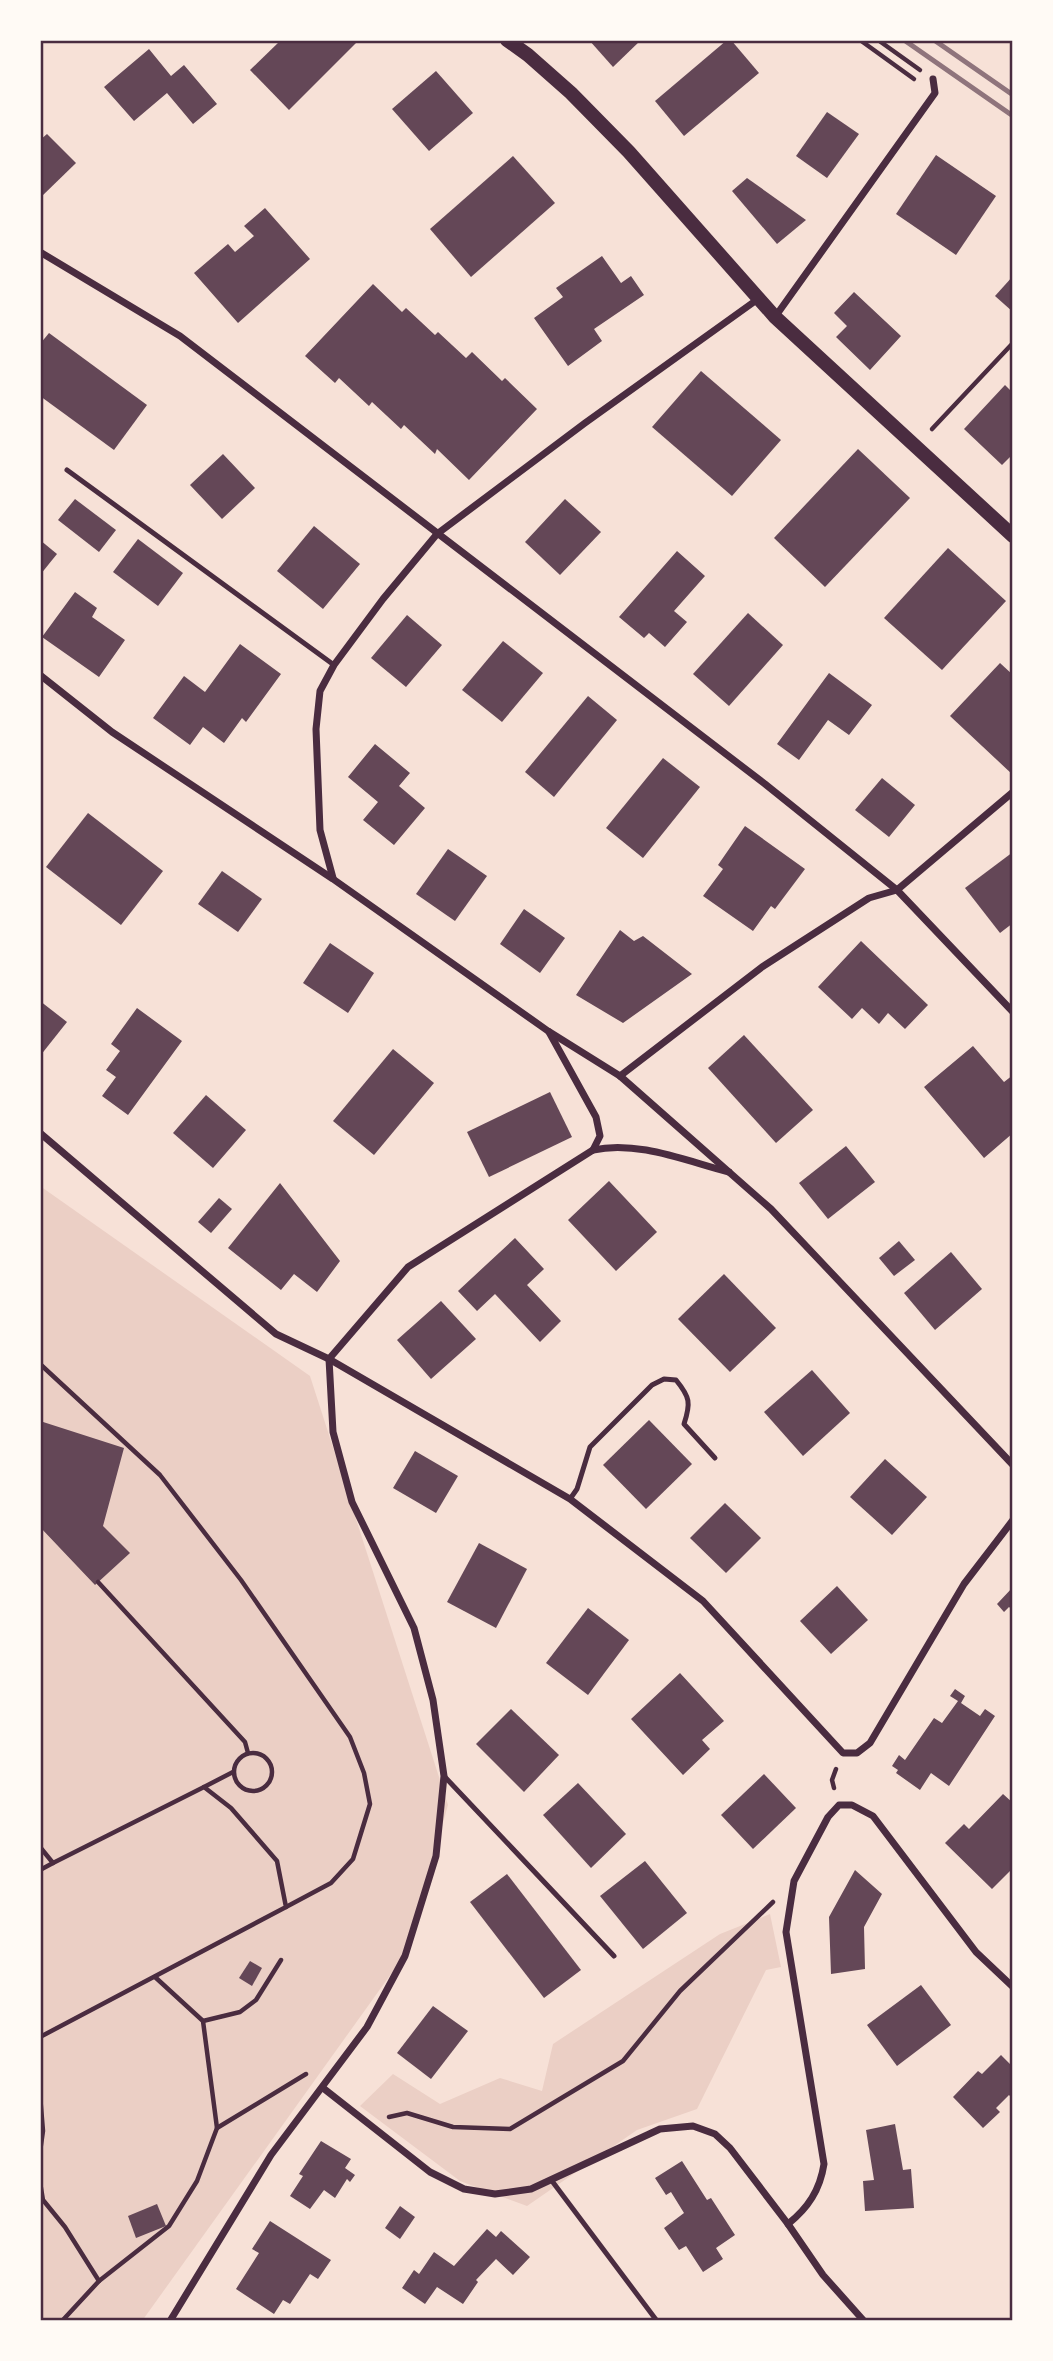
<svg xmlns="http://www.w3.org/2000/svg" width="1053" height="2361" viewBox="0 0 1053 2361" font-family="'Roboto Condensed',sans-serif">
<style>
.green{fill:#ebcfc5}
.building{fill:#644757}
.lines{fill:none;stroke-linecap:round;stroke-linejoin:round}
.path{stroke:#4a2c40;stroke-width:4.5}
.service{stroke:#4a2c40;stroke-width:5}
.minor{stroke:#4a2c40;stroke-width:7}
.secondary{stroke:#4a2c40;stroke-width:14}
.rail{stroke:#8f747c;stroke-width:5}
.neatline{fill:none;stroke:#4a2c40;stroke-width:2.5}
</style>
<rect width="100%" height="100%" fill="#f7e1d7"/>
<g class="green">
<path d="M40,1186L310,1376L448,1805L406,1953L142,2321H40Z"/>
<path d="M770,1914L781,1967L766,1970L697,2109L637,2130L527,2206L460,2181L360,2106L393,2074L440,2104L500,2078L542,2091L553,2044L720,1934Z"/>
</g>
<g class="building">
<path d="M281,40H359L289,110L250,70Z"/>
<path d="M589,40H641L613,67Z"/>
<path d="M727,40H731L759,73L684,136L655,101Z"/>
<path d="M149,49L171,76L184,65L217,104L193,124L167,93L134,121L104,87Z"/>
<path d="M436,71L473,113L429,151L392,109Z"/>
<path d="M827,112L859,134L827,178L796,156Z"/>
<path d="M47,134L76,163L40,198V140Z"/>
<path d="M936,155L996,196L956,255L896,214Z"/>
<path d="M513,156L555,203L471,277L430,229Z"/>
<path d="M747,178L806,220L777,244L732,191Z"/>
<path d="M265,208L310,259L238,323L194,273L228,244L235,252L254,236L244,226Z"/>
<path d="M602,256L621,283L631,276L644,295L594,329L602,341L568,366L534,318L563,297L556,288Z"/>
<path d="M1013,276V312L995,296Z"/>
<path d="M373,284L402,312L406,308L435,335L438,332L466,358L472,352L502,381L505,378L537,409L469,480L437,449L435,454L404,425L401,429L372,402L369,406L339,378L335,383L305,356Z"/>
<path d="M854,292L901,336L870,370L836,337L847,326L834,313Z"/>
<path d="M49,333L147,405L114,450L40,396V344Z"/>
<path d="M701,371L781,440L732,496L652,427Z"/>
<path d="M1005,385L1013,393V454L1002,465L964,429Z"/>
<path d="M858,449L910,498L825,587L774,538Z"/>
<path d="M223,454L255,488L222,519L190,485Z"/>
<path d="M75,499L116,530L99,552L58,520Z"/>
<path d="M565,499L601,532L560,575L525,542Z"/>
<path d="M314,526L360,564L323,609L277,571Z"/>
<path d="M138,539L183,573L158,606L113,572Z"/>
<path d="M40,540L57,554L40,575Z"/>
<path d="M948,548L1006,601L942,670L884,618Z"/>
<path d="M677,551L705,576L674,611L687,622L665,647L649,633L644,638L619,617Z"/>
<path d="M75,592L97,608L92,617L125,640L99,677L42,637Z"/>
<path d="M748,613L783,645L729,706L693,674Z"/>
<path d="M407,615L442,645L406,687L371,658Z"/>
<path d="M503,641L543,673L502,722L462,690Z"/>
<path d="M240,644L281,674L246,722L242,718L224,743L203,727L190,745L153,718L184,676L205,692Z"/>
<path d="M1000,663L1013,675V775L950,716Z"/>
<path d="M829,673L872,705L849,735L828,720L799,760L777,744Z"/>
<path d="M588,696L617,720L554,797L525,772Z"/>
<path d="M375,744L410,773L399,786L425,808L394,845L363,820L378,802L348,777Z"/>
<path d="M663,758L700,787L643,858L606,828Z"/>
<path d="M882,778L915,805L889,837L855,810Z"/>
<path d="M88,813L163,871L121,925L46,867Z"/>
<path d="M745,826L805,869L775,909L771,906L753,931L703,896L723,869L718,865Z"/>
<path d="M448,849L487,876L455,921L416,894Z"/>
<path d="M1013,852V923L1000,933L965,888Z"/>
<path d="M222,871L262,899L238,932L198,904Z"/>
<path d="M524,909L565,938L540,973L500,944Z"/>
<path d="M620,930L634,941L643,936L692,974L623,1023L576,995Z"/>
<path d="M861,941L928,1005L905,1029L888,1013L879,1024L862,1008L852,1019L818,987Z"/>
<path d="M330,943L374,973L348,1013L303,983Z"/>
<path d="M40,1001L67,1022L40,1056Z"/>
<path d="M137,1008L182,1041L128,1115L102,1096L116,1077L106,1070L120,1051L111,1044Z"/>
<path d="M744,1035L813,1110L776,1143L708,1068Z"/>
<path d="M973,1046L1004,1082L1013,1075V1133L984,1158L924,1087Z"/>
<path d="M393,1049L434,1083L374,1155L333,1121Z"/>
<path d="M550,1092L572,1137L489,1177L467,1132Z"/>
<path d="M206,1095L246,1130L213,1168L173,1133Z"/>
<path d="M846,1146L875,1182L828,1219L799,1183Z"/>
<path d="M609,1181L657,1232L616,1271L568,1220Z"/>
<path d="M280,1183L340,1261L317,1292L294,1274L281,1290L228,1248Z"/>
<path d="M219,1198L232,1209L211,1233L198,1222Z"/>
<path d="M515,1238L544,1269L527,1285L561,1321L540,1342L495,1294L477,1311L458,1291Z"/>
<path d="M899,1241L915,1260L894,1276L879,1258Z"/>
<path d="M951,1252L982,1289L935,1330L904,1293Z"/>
<path d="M724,1274L776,1328L730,1372L678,1319Z"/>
<path d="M441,1301L476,1339L431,1379L397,1340Z"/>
<path d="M812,1370L850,1413L803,1456L764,1412Z"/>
<path d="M649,1420L692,1464L646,1509L603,1465Z"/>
<path d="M40,1421L124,1448L103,1526L130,1553L95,1585L40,1527Z"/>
<path d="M415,1451L458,1476L436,1513L393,1488Z"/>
<path d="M885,1459L927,1497L892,1535L850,1497Z"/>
<path d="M725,1503L761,1538L726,1573L690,1538Z"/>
<path d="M479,1543L527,1569L496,1628L447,1602Z"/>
<path d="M837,1586L868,1620L831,1654L800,1621Z"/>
<path d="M1013,1587V1610L1009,1607L1004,1612L997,1604Z"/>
<path d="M588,1608L629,1640L588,1695L546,1663Z"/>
<path d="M680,1673L724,1721L702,1740L710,1749L683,1775L631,1719Z"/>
<path d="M955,1689L965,1696L961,1703L980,1716L985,1709L995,1716L949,1786L931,1773L920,1790L896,1773L898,1770L892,1766L899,1755L905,1760L934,1718L942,1723L958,1701L950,1696Z"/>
<path d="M511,1709L559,1755L524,1792L476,1744Z"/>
<path d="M764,1774L796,1808L753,1849L721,1815Z"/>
<path d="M578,1783L626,1834L591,1868L543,1815Z"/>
<path d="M1003,1794L1013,1803V1868L992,1889L945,1843L964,1824L969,1829Z"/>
<path d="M645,1861L687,1913L643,1949L600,1896Z"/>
<path d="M855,1870L882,1894L864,1927L865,1969L831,1974L829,1917Z"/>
<path d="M507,1874L581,1970L544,1998L470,1902Z"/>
<path d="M250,1961L262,1968L252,1986L239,1978Z"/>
<path d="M921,1985L951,2025L897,2066L867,2025Z"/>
<path d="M433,2006L468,2031L431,2079L397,2053Z"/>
<path d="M1001,2055L1013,2067V2099L1009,2095L996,2108L1000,2112L983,2128L953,2097L978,2071L982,2074Z"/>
<path d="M895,2124L903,2170L911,2169L914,2208L865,2211L863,2181L874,2180L866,2130Z"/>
<path d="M321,2141L351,2159L345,2168L355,2175L350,2182L347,2179L335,2198L324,2190L310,2209L290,2196L303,2176L299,2174Z"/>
<path d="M682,2161L707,2200L711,2198L735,2235L716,2248L723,2259L703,2272L686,2246L679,2250L664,2228L684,2213L671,2192L666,2195L655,2178Z"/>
<path d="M157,2204L166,2226L136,2238L128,2216Z"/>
<path d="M400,2206L415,2217L400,2239L385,2228Z"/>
<path d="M270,2221L331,2260L318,2279L310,2274L290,2304L283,2300L274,2314L236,2289L259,2253L252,2249Z"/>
<path d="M487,2229L496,2237L501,2231L530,2257L513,2275L496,2259L476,2280L478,2282L463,2304L437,2287L425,2304L402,2288L414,2270L419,2274L434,2252L454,2266Z"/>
</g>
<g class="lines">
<g class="path">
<path d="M860,40L914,79"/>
<path d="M878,40L920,70"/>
<path d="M932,429L1012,344"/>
<path d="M40,1364L160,1475L241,1580L350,1737L364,1773L370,1804L353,1859L331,1883L286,1907"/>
<path d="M98,1582L245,1742L248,1753"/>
<circle cx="253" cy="1772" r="19"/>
<path d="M204,1787L233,1772"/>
<path d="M834,1788L832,1780L836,1769"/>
<path d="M40,1847L53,1863L204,1787L231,1808L277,1861L286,1907L40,2037"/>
<path d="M40,1870L53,1863"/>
<path d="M155,1977L203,2021L217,2128"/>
<path d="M203,2021L240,2012L256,2000L281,1960"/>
<path d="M40,2095L43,2131L40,2152"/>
<path d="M389,2117L407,2113L453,2127L510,2129L623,2061L680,1991L773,1902"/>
<path d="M40,2182L43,2200L65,2227L99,2281L169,2226L197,2181L217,2128L306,2074"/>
<path d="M62,2321L99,2281"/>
</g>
<g class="service">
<path d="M67,470L334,665"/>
<path d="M570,1499L577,1489L590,1447L652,1385L664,1379L676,1380C690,1397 691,1403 684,1424L715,1458"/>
<path d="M444,1776L614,1956"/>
<path d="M552,2181L657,2321"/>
</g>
<g class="minor">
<path d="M40,252L180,336L765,784L897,890L1013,1012"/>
<path d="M775,317L935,93L933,79"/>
<path d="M40,675L112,732L333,879L548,1031L620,1076L771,1209L1013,1465"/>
<path d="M333,878L320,830L316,729L320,691L334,665L383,599L437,534L585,423L758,299"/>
<path d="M549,1032L596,1117L600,1136L593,1150"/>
<path d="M620,1076L762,967L869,898L897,890L1013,792"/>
<path d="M40,1133L276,1334L329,1359L570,1499L703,1601L843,1753H857L870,1743L964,1584L1013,1520"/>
<path d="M329,1359L408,1267L593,1150C637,1140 686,1161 729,1172"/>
<path d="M323,2088L430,2172L464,2189L495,2194L531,2189L660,2129L693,2126L715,2134L730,2148L788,2224L823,2275L864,2321"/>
<path d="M788,2224C808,2208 820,2190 824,2164L786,1932L794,1881L828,1817L839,1805H852L873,1816L976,1952L1013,1987"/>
<path d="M170,2321L271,2155L367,2027L405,1956L436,1856L444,1776L433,1700L414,1628L352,1502L333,1432L329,1359"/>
</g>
<path class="secondary" d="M507,40L528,55L571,93L629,152L775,317L1013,536"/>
<g class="rail">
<path d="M904,40L1013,116"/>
<path d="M934,40L1013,95"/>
</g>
</g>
<rect width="1053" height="2361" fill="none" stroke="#fffaf5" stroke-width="84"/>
<rect x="42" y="42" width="969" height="2277" class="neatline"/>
</svg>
